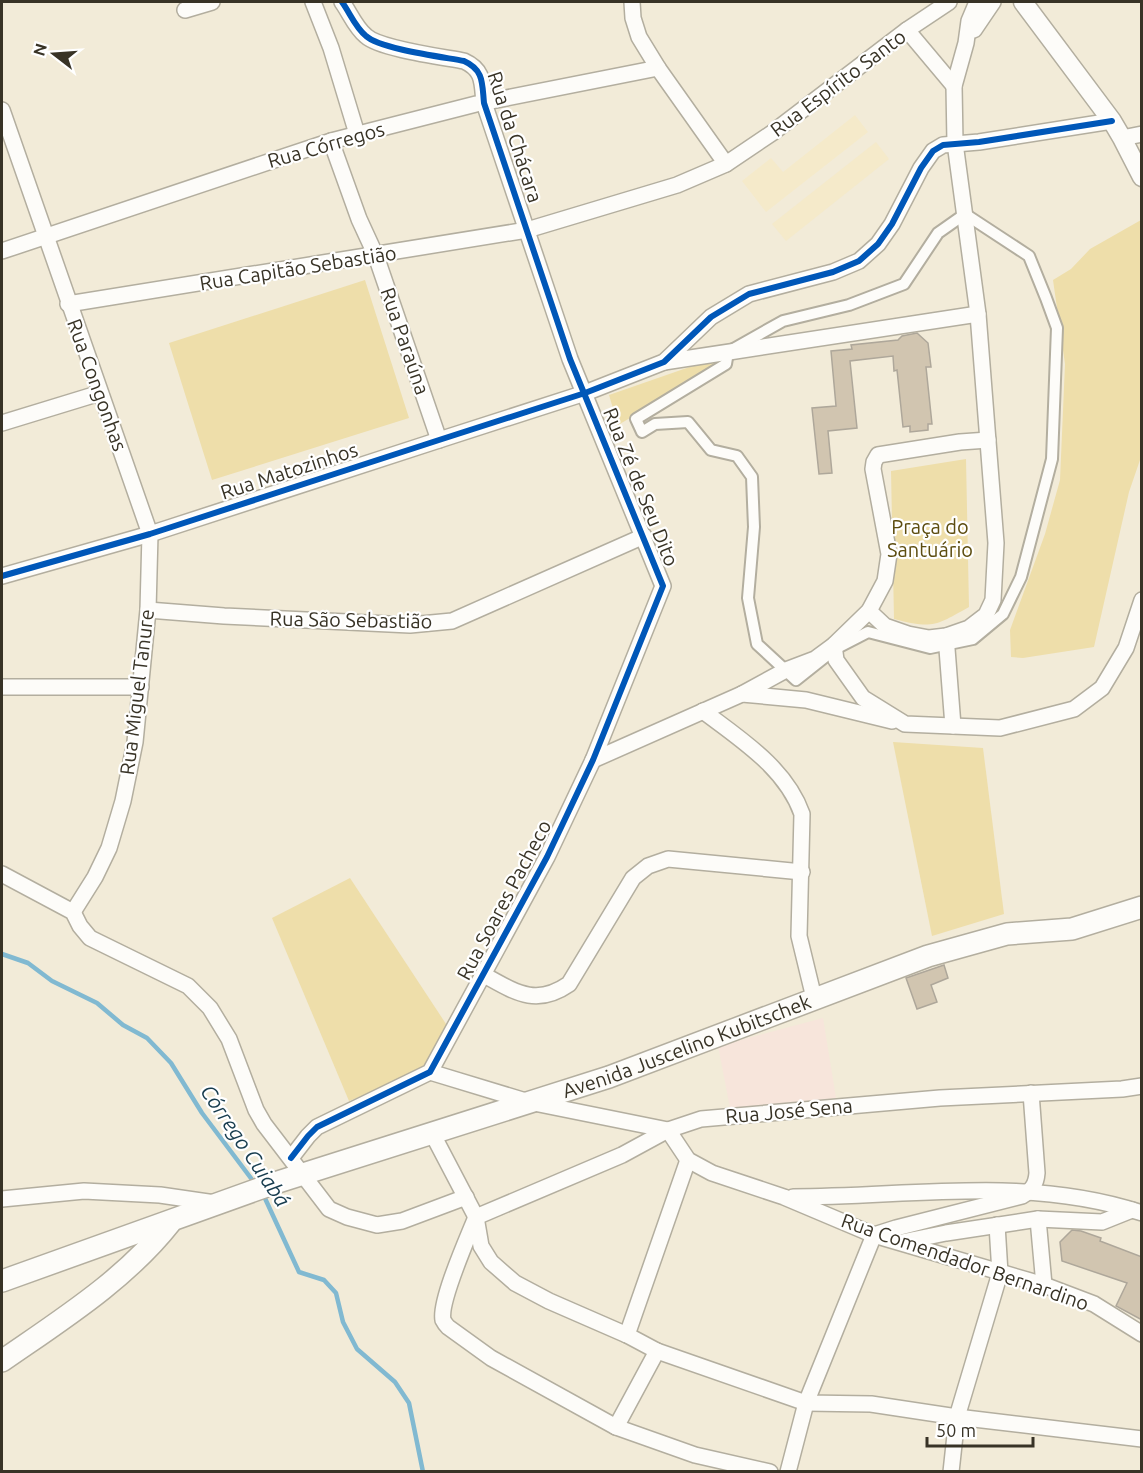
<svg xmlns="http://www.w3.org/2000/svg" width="1143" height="1473" viewBox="0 0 1143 1473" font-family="Ubuntu,sans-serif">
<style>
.built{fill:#f5eaca}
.medical{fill:#f7e5db}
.green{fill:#eedeaa}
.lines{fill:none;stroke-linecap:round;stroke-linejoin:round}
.stream{stroke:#81b9d1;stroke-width:4.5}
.building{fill:#d1c5b0;stroke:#aea79a;stroke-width:1.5}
.pedestrian-casing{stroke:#b3ae9f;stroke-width:14}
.minor-casing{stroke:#b3ae9f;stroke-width:18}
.tertiary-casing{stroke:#b3ae9f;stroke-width:21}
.secondary-casing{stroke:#b3ae9f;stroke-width:24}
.pedestrian{stroke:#fdfcf9;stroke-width:10}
.minor{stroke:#fdfcf9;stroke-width:15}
.tertiary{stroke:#fdfcf9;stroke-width:18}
.secondary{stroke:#fdfcf9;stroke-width:21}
.cycleway-casing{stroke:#fff;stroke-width:10}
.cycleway{stroke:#0057b8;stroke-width:6}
.labels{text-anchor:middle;stroke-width:4.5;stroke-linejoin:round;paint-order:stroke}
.street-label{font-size:20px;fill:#383326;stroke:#fff}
.park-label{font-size:20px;fill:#5d4d10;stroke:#fff}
.water-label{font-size:21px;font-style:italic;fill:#173c4e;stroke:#fff}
</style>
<rect width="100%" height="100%" fill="#f2ebd8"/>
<g class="built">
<path d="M855,115L868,132L766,212L742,181L771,158L783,172Z"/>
<path d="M876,142L889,159L786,241L772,224Z"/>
</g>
<path class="medical" d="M823,1018L836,1098L731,1113L718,1046Z"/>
<g class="green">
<path d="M1141,220V457L1129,492L1094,647L1023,658L1011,657L1010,630L1045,534L1060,480L1065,364L1053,280L1071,269L1090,249Z"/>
<path d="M365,280L409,418L212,480L169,343Z"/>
<path d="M716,361L713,370L618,425L609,395L701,363Z"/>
<path d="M966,459L969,607C935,626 933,629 894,619L891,471Z"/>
<path d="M893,742L983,748L1004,914L932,936Z"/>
<path d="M350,878L448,1027L419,1073L349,1101L272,918Z"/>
</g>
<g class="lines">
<g class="stream">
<path d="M2,954L28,963L52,981L97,1003L123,1025L147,1038L171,1063L202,1113L256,1185"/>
<path d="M263,1194L299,1272L324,1280L336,1293L343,1322L357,1349L395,1382L409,1403L423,1472"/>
</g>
</g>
<g class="building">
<path d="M917,333L928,343L931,367H926L932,424H928V430L910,432V426L903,427L897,370L894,371L893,356L850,361L857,428L828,431L832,473L819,474L812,408L836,406L831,351L852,349L851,345L898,340L902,336Z"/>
<path d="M944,965L948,978L931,985L937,1002L917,1009L906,978Z"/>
<path d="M1072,1230L1081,1231L1101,1238L1100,1241L1142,1257V1320L1116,1306L1127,1283L1062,1261L1060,1242Z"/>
</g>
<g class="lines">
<g class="pedestrian-casing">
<path id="pedestrian" d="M965,214L1029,256L1046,298L1057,328L1052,459L1021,577L1003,614L973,639L930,648L868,632L835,649L796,680L757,644L748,598L754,527L752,477L737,456L711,450L688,422L655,424L642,432L636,419L726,364L728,352L783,321L849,305L904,284L938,233Z"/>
</g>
<g class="minor-casing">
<g id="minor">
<path d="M313,2L331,48L357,134"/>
<path d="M632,2L633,18L639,37L658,68L726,164"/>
<path d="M185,10L212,2"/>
<path d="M907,30L954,86"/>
<path d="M974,30L993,2"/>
<path d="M2,110L150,534L148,610L135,742L123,801L109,848L95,877L73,912"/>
<path d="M1122,138L1142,134"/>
<path d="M331,141L359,219L376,256L439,440"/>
<path d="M2,251L331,141L476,104L658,68"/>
<path d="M68,304L527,230L677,185L726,164L772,133L907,30L949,2"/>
<path d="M664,362L978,314"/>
<path d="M2,423L100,393"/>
<path d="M2,576L150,534L439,440L585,393L664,362L711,317L749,294L833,272L859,261L878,244L892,224L921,168L933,151L943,145L979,142L1112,121"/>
<path d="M148,610L224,616L410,625L452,621L644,536"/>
<path d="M869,611L885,626L908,634L929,638L946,636L969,628L986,615L993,600L996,543L978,314L955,143L954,86L966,43L969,21L977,2"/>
<path d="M946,636L953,726"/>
<path d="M834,645L836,660L863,698L905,724L1000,728L1074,709L1102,688L1126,648L1142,600"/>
<path d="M2,687H141"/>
<path d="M742,694L786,670L815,659L834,645L869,611L885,581L889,554L873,469L874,462L878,455L960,442L988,440"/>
<path d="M703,711C740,739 786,768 802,814L799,936L814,998"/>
<path d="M593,760L742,694L806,700L892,721"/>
<path d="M2,874L73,912L80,926L90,938L188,986L210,1008L229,1039L256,1110L264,1124L329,1209L347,1217L377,1225L402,1221L466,1197"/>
<path d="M484,975C515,992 536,1007 569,984L633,878L648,866L668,859L802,872"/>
<path d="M430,1072L529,1102L668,1130L688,1160L712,1173L784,1197L874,1235L1044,1285L1094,1304L1142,1334"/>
<path d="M432,1133L476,1217L481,1246L491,1262L515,1283L549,1301L627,1335L657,1351L806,1403L871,1404L957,1417L1142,1439"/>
<path d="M291,1158L308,1136L317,1127L430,1072L547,857L593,760L663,586L570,359L484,103C482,83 484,70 464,61C443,57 380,49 366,36C355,27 350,13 342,2"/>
<path d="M793,1197C910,1197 1028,1175 1142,1213"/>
<path d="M2,1199L84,1191L160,1195L215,1203"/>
<path d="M1038,1219L1044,1285"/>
<path d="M902,1242L946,1233L1038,1219L1102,1222L1132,1210"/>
<path d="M627,1335L688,1160"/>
<path d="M616,1427L657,1351"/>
<path d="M770,1472L695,1455L616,1427L491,1358L448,1327C446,1325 444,1322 443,1320C439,1302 468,1237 476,1217L622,1155L668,1130L701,1119L940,1098L1122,1089L1142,1086"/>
<path d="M788,1472L806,1403L874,1235L896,1228L1022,1196C1032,1190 1036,1185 1037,1173L1031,1093"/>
<path d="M951,1472L957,1417L1000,1273L997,1225"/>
</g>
</g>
<g class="tertiary-casing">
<path id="tertiary" d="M1023,2L1112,121L1122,138L1142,177"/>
</g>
<g class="secondary-casing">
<g id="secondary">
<path id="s1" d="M2,1281L278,1182L609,1077L928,956L1007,934L1072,929L1142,907"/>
<path d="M2,1361C61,1320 125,1280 170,1223"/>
</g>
</g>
<use href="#pedestrian" class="pedestrian"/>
<use href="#minor" class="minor"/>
<use href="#tertiary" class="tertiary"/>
<use href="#secondary" class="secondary"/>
<g class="cycleway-casing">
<g id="cycleway">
<path d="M2,576L150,534L439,440L585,393L664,362L711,317L749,294L833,272L859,261L878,244L892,224L921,168L933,151L943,145L979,142L1112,121"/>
<path d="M291,1158L308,1136L317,1127L430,1072L547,857L593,760L663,586L570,359L484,103C482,83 484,70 464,61C443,57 380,49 366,36C355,27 350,13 342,2"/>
</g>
</g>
<use href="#cycleway" class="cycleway"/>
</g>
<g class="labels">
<g class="street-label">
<text transform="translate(838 83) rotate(-37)" y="7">Rua Espírito Santo</text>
<text transform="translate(515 137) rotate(72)" y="7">Rua da Chácara</text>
<text transform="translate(326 145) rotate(-16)" y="7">Rua Córregos</text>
<text transform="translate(298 268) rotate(-9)" y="7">Rua Capitão Sebastião</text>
<text transform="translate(405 341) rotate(71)" y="7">Rua Paraúna</text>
<text transform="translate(97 385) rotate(70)" y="7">Rua Congonhas</text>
<text transform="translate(289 471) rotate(-18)" y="7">Rua Matozinhos</text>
<text transform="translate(641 487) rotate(68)" y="7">Rua Zé de Seu Dito</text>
<text transform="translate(351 620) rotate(1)" y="7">Rua São Sebastião</text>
<text transform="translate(137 692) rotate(-83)" y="7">Rua Miguel Tanure</text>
<text transform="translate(504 900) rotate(-62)" y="7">Rua Soares Pacheco</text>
<text dy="7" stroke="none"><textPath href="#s1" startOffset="724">Avenida Juscelino Kubitschek</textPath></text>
<text transform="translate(789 1111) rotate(-5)" y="7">Rua José Sena</text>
<text transform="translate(965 1262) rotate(19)" y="7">Rua Comendador Bernardino</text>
</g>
<g class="park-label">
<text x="930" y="534">Praça do<tspan x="930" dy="23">Santuário</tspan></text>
</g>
<g class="water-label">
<text transform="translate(245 1146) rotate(56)" y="7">Córrego Cuiabá</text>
</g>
</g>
<rect width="1143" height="1473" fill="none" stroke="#383326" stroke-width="6"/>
<g transform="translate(54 54) rotate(287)" stroke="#ffffff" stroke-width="4.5" paint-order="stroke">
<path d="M0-4.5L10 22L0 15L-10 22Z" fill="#383326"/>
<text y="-9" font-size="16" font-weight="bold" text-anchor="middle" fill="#383326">N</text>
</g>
<path d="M927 1437v9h106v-9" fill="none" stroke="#383326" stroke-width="3"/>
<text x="936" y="1437" font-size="18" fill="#383326" stroke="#ffffff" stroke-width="4.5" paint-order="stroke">50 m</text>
</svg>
